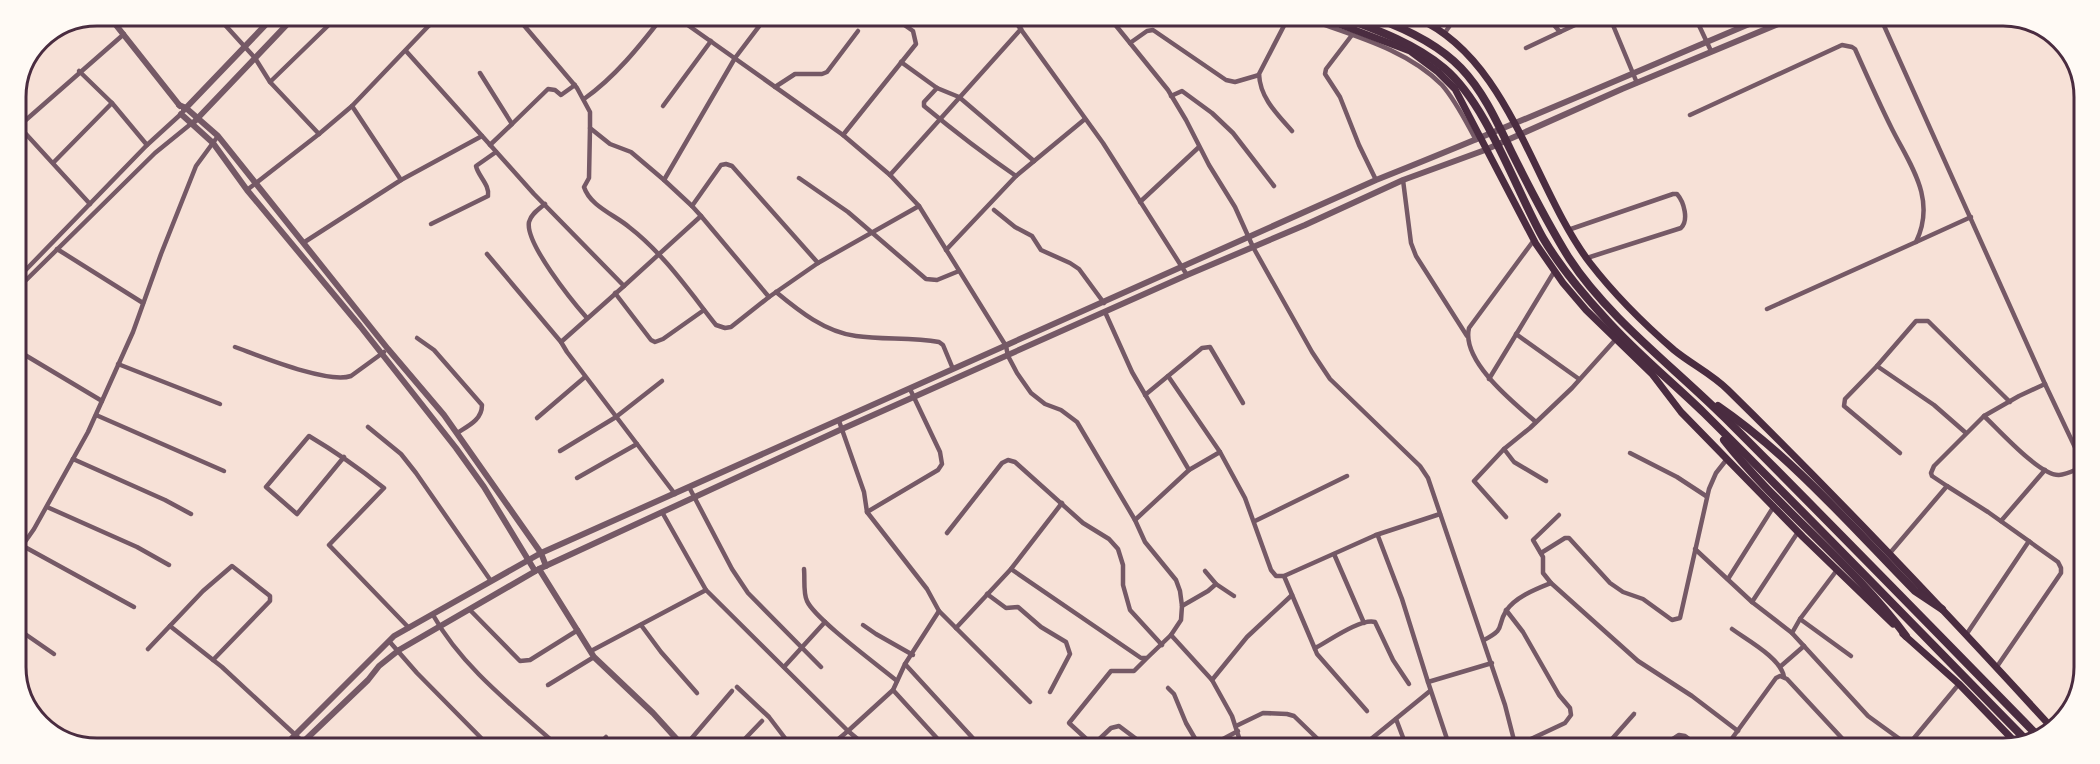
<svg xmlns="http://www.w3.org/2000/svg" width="2100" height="764" viewBox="0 0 2100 764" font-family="Poppins,sans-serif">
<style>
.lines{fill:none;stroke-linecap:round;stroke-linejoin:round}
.minor{stroke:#755966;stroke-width:4.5}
.tertiary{stroke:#755966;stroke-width:6}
.secondary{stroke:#4a2c40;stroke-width:7}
.trunk{stroke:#4a2c40;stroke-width:8}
.rim{fill:none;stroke:#4a2c40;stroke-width:3}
</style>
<rect width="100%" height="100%" fill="#f7e1d7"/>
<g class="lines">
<g class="minor">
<path d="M216,15L255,58L270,82L319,134"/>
<path d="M421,16L430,25"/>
<path d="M516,16L577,88L590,112V128L610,144L631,152L664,180"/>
<path d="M675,16L843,135L890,175L919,206L1006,346L1008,356L1017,373L1031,393L1045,404L1061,410L1077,422L1135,520L1145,542L1176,580L1180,591L1182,606L1181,620L1171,635L1212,680L1232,716L1242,747"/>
<path d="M1012,17L1103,143L1187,275"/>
<path d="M1057,17L1058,19"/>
<path d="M1109,17L1168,90L1186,120L1209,165L1235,207L1253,247L1312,352L1330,379L1420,466L1428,478L1505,705L1516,748"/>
<path d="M1288,18L1259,74C1260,98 1277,114 1292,131"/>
<path d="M1305,18C1351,35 1407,49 1442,85C1456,101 1466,122 1476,140"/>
<path d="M1548,18L1560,32L1590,18"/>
<path d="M1610,18L1637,83"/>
<path d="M1696,19L1711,51"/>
<path d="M1881,19L2045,384L2082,462"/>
<path d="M1444,34L1455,18"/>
<path d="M1352,35L1326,69L1325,74L1340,97L1359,145L1376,180"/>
<path d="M1130,43L1147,31L1153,30L1226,80L1235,82L1259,75"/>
<path d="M35,48L52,33"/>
<path d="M1526,48L1560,32"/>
<path d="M406,51L534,194L624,286L701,216L769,297L818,263L919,206"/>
<path d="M901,62L937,88L959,97L1034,161"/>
<path d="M79,71L112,103L147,145"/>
<path d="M480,73L512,124L490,145"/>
<path d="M270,82L338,16"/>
<path d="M775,87L795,74H822L827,72L858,31"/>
<path d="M937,88L924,102V106C954,131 984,154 1016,176"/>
<path d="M1171,96L1182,91L1212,113L1233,133L1274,186"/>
<path d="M584,99C615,77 639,47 663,16"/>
<path d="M663,106L711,41"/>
<path d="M1690,115L1842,45L1852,47L1855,49C1867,76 1879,103 1892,129C1910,165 1937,199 1916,242L1767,309"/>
<path d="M15,122L90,204"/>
<path d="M512,124L548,89L555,90L561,95L575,85"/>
<path d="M19,126L124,34"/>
<path d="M590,128L589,178L584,187C590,206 615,215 629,227C664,254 689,291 716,325L725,328L731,327L769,297"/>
<path d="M843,135L916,44L913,31L893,17"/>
<path d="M53,163L112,103"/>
<path d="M890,175L1021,29"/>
<path d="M799,178L848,212L926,279L937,280L959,271"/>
<path d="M401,180L482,136"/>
<path d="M1403,180L1411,243L1416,256L1467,336"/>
<path d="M247,190L319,134L352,106L438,16"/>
<path d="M1140,202L1199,147"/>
<path d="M545,204C539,209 531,214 529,222C525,243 572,301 587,318"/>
<path d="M692,206L664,180L735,58L766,17"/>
<path d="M994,210L1015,227L1032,236L1041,250L1070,263L1079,269L1104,303"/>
<path d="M701,216L692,206L721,165L726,164L732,166L818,263"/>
<path d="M431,224L488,196C490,185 478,176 476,166L496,152"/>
<path d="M1568,230L1673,194H1677C1684,202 1689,220 1681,228L1587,258"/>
<path d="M1534,240L1469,328C1461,361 1514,403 1536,422"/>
<path d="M1916,242L1971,217"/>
<path d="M303,243L401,180L352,106"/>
<path d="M57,249L143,303"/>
<path d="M946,250L1016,176L1085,119"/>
<path d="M487,254L561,342"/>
<path d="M15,281L147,145L181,114"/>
<path d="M624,286L561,342L567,352L675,494"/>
<path d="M15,291L155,153L192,123"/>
<path d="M776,292C799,311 825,332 856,336C883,340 911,337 939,342L943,345L953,369"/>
<path d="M615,293L651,340L655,342L663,339L704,310"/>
<path d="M1105,312L1132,372L1189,470L1220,452"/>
<path d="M1516,334L1579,379"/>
<path d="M417,338L434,350L482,405C482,420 468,426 457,433"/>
<path d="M235,347C260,356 327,384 351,376L384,352"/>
<path d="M15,349L102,401"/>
<path d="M118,364L220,404"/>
<path d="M1877,366L1845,399L1844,406L1900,453"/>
<path d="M1168,376L1220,452L1245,498L1271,570L1276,576H1284L1376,535L1378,536L1402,599L1428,682"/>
<path d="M1489,379L1554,272"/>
<path d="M1145,395L1202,348L1210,347L1243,403"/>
<path d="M96,415L224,471"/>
<path d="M1984,416C1999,430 2040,476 2059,475C2066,475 2075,470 2082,467"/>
<path d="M537,418L585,377"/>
<path d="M368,427L401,454L416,473L491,581"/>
<path d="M1966,433L1934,405L1877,366L1916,321H1928L2010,402"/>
<path d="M1504,449L1514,462L1546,481"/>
<path d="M2077,449L2082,441"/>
<path d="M560,451L616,417L662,381"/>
<path d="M1630,453L1677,477L1706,496"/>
<path d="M344,457L297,514L266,487L309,436C336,452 360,469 384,488L329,545L409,628"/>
<path d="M73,459L165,500L191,514"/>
<path d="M577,478L637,444"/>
<path d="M1947,486L1988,512L2058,562L2061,568V573L1996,668"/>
<path d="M689,487L732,569L748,593L821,667"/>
<path d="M47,507L137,547L169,565"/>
<path d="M662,512L706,590L848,731L893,690L905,664L939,611L927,589L867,512L864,492L839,421"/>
<path d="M867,512L938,470L942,464L940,452L910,389"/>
<path d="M1506,517L1474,481L1504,449L1530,428L1572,388L1616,339"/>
<path d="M1135,520L1189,470"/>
<path d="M1255,521L1347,476"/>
<path d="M2001,521L2045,470"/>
<path d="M1798,532L1752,602L1792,633L1800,619L1837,570"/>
<path d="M947,533L1002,463L1008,460L1015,462L1083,523L1109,539L1118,549L1123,565V585L1130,610L1162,645"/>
<path d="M1376,535L1440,514"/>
<path d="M23,546L134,607"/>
<path d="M1695,549L1752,602"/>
<path d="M1541,553L1565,538H1569L1610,583L1623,592L1643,599L1672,620L1680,618L1709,489L1716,473L1727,459"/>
<path d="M1890,553L1947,486L1932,476L1931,473L1934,466L1984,416L2019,396L2045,384"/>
<path d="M1334,554L1364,623"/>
<path d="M15,556L34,529L88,432L133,332L161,254L196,166L218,136"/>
<path d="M804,569C805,579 803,593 807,601C815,619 879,666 897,681"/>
<path d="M1011,569L1141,658H1147L1171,635"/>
<path d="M1284,576L1315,649"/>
<path d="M1728,579L1774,506"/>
<path d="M1551,583L1543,573V557L1533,540L1559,515"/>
<path d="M1216,584L1234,596"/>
<path d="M987,594L1006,608L1018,607L1041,627L1066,642L1070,654L1050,692"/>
<path d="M1182,606L1208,591L1216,584L1205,571"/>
<path d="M470,610L520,661L530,660L578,630"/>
<path d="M1506,610L1523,632L1559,695L1570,708L1571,715L1565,723L1516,746"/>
<path d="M939,611L1030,702"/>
<path d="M433,615C462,667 513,706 558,746"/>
<path d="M1800,619L1851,656"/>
<path d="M641,625L661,652L697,693"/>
<path d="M863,625L876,634L913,655"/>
<path d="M170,626L222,667L303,742"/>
<path d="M15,627L54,654"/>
<path d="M956,628L1011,569L1062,503"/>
<path d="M1732,629C1747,640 1781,658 1784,677"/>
<path d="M1792,633L1868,716L1908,745"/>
<path d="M1966,635L2029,541"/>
<path d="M1484,640C1507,628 1496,627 1506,611C1515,597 1536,589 1551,583L1638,661L1692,696L1738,731"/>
<path d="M389,641L417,673L489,746"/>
<path d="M148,649L203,591L232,566L270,596V601L213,660"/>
<path d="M591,651L706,590"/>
<path d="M905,664L981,747"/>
<path d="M1781,666L1804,646"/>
<path d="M784,667L825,622"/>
<path d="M1212,680L1247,637L1292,595"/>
<path d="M548,685L594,657"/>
<path d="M737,687L769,717L791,746"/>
<path d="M1168,688L1174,694L1186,723L1200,747"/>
<path d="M893,690L945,747"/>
<path d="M1367,711L1317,654L1315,649L1317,647C1330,640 1361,618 1375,622L1393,660L1409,684"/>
<path d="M1396,719L1407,748"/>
<path d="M1236,726L1263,713L1287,714L1294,716L1326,747"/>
<path d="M1093,745L1069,723L1111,671H1134L1146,659"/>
<path d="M597,746L606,737"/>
<path d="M685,746L732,691"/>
<path d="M738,746L762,721"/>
<path d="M830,746L848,731L866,746"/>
<path d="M1092,746L1111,728L1119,726L1147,747"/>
<path d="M1208,747L1238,731"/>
<path d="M1360,748L1430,691"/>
<path d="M1450,748L1428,682L1492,663"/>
<path d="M1604,748L1634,714"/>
<path d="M1659,748L1679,735L1685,736L1701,748"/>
<path d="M1725,748L1776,678L1780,676L1787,679L1852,749"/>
<path d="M1905,749L1959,684"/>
</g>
<g class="tertiary">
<path d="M108,15L180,106"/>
<path d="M179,105L186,108L218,136L388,349L444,415L541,553L546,566"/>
<path d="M184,110L275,15"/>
<path d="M181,114L213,143L247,190L360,326L456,448L484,487L535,571"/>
<path d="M195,121L296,15"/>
<path d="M539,569L594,657L653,713L683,746"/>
<path d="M285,745L394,636L541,553L1376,180C1505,129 1633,73 1761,19"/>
<path d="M300,745L368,680L379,666L399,650L539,569L842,429L1187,275L1305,225L1403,180L1485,150L1622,89L1790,19"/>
</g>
<g class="secondary">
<path d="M1323,18L1410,51L1438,72L1455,89L1536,244L1563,283L1586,310L1652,374L1681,412L1803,537L1893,624"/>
<path d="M1417,18C1510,59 1533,188 1590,263C1614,294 1644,324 1674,350C1691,364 1712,374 1728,390C1840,500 1948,614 2053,729"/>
<path d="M1903,634L1959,684L2018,745"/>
</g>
<g class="trunk">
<path d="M1345,18C1380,31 1415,44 1444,68C1487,104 1515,188 1543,238C1560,267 1582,293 1605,318C1635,352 1671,381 1704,413C1813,521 1920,632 2028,742"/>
<path d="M1376,18C1406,29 1438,44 1461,68C1484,92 1498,124 1512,153C1530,189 1548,224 1569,258C1608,318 1675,368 1725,418C1831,524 1935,631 2040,738"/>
<path d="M1718,406C1791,456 1853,528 1915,591L1942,609"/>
<path d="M1724,440C1779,510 1853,564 1906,636"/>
</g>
</g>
<path d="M0 0H2100V764H0ZM97 26H2003A71 71 0 0 1 2074 97V667A71 71 0 0 1 2003 738H97A71 71 0 0 1 26 667V97A71 71 0 0 1 97 26Z" fill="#fffaf5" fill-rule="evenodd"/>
<path class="rim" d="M97 26H2003A71 71 0 0 1 2074 97V667A71 71 0 0 1 2003 738H97A71 71 0 0 1 26 667V97A71 71 0 0 1 97 26Z"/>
</svg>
